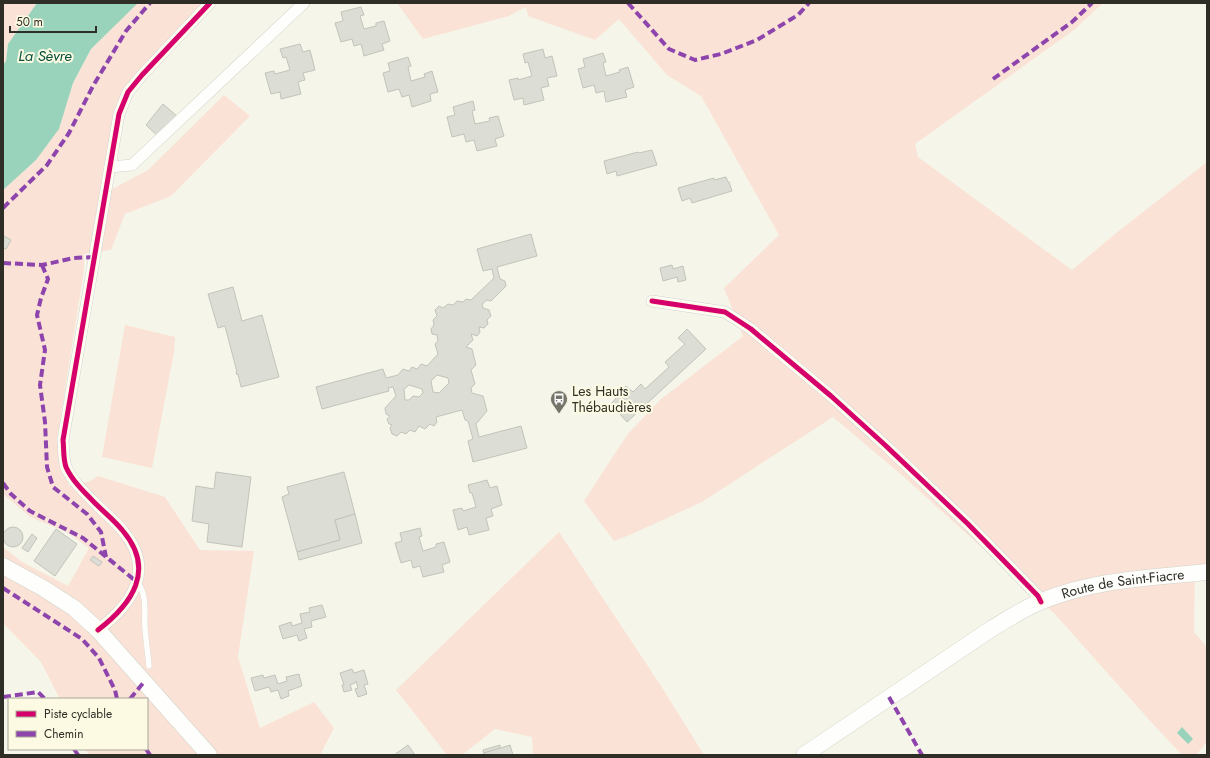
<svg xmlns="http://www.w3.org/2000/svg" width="1210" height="758" viewBox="0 0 1210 758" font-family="Jost,sans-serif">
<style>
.green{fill:#fae3d6}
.water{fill:#9ad3bc}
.building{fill:#dcded5;stroke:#c2c4bb;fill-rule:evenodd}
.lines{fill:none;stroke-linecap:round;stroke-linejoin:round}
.lane-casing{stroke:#d2d2c8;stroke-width:6}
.street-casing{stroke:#d2d2c8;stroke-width:12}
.secondary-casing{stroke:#d2d2c8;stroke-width:17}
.lane{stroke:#fefefc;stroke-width:5.5}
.street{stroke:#fefefc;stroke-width:11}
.secondary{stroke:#fefefc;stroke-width:16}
.quiet{stroke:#8e44ad;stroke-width:4;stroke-dasharray:8 4;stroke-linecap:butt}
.cycleway-casing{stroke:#fcfae3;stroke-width:8}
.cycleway{stroke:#d6006c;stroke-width:5}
.labels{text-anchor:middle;stroke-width:4;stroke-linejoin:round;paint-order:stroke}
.poi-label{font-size:14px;fill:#2f2e26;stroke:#fcfae3;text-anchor:start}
.street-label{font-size:14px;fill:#2f2e26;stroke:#fcfae3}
.water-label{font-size:15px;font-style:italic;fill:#084f3d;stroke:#fcfae3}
</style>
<rect width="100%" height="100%" fill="#f6f5e9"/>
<g class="green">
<path d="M3,3H37L8,44L6,61L3,65Z"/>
<path d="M138,3H205L122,92L99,196L148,170L224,95L250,116L171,196L125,214L111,250L84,254V270L57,440L69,486L90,481L98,476L165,497L200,550L254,551L238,657L260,728L314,702L334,728L320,755H89L85,749H147V699H60L41,662L3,623V547L22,562L68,586L89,548L68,533L30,517L3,494V190L36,160L59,129L73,83L91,49Z"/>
<path d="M397,3H1103L1074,30L915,144L918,157L1072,270L1115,234L1207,162V566L1195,567L1194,632L1207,647V742L1196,755H1182L1152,723L1054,613L904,477L833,417L702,502L632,534L614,541L584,501L627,435L660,400L743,336L724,288L779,235L701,96L667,75L619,19L595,40L528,16L526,7L509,16L423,39Z"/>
<path d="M125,325L175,337L174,352L152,468L102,457Z"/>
<path d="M559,532L663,689L704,755H533L532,737L495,729L462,755H447L396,690Z"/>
</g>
<g class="water">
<path d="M37,3H138L91,49L73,83L59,129L36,160L3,190V65L6,61L8,44Z"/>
<path d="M1182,727L1193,739L1188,744L1177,733Z"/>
</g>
<g class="building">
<path d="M361,7L364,15L360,16L364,29L376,26V23L384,21L390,41L382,44L384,50L364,56L361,44L354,46L352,39L341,42L335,23L343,21L341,12Z"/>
<path d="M300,44L303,52L310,50L315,70L303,73L305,80L298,82L301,94L281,99L280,92L271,94L265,73L274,71L275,74L290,70L286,57L283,58L280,49Z"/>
<path d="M543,49L545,58L552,56L557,76L547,78L549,86L541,88L544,100L524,105L523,98L514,100L509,80L518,78V80L532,76L528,62L525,63L523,54Z"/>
<path d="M603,53L606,62L603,63L606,76L620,72L619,70L628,67L634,87L625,90L627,97L606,102L604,91L596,93L594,85L583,88L578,69L585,67L583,59Z"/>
<path d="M408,57L411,66L408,67L411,81L425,77L424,74L432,71L438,92L430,94L431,101L412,107L409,95L402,97L399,89L388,92L383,73L390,71L388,63Z"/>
<path d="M473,101L475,110L472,111L475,124L490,121L489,118L498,116L504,136L495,139L497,146L477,151L474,140L466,142L464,134L452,137L447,117L455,115L453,107Z"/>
<path d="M163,104L178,117L159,137L146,125Z"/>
<path d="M652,150L657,165L617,176L616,171L607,174L604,161L638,152L639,153Z"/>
<path d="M726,177L728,182H729L732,191L692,203L690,198L682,201L678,188L714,178V180Z"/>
<path d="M531,234L537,256L497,267L500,279L505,281L506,286L491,301L487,300L482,304L483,308L489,310L491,316L487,320L488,324L484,328L479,327L480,332L477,336L471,334L473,340L466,347L472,349L476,365L471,370L475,384L471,388L472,393L483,396L487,411L476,424L479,437L521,426L527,448L473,462L468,441L473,439L468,421L465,420L462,410L436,417L437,422L434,426L430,424L425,429L419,426L415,432L410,430L406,434L401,432L397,436L392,434L390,428L392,425L389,424L387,419L390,416L386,414L385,408L396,396L393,387L388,388L389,391L322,409L316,387L383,369L386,378L398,375L403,369L409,371L412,367L417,369L421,364L427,366L438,354L435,344L438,341L437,335L432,334L431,329L434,325L433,320L437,316L435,310L439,306L443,308L448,304L453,305L457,301L463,302L466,299L471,300L494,278L492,269L483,271L477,249ZM437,375L448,378L449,383L439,393L433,392L431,381ZM409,385L422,389L423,393L419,397L413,396L409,400H405L404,389Z"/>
<path d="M4,236L11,240L6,249L3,248Z"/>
<path d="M672,265L673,269L683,266L686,280L678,282L677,277L663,281L660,268Z"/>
<path d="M233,287L242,321L262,315L279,377L241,387L238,374L237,375L236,372H237L225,326L218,328L208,294Z"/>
<path d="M687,329L706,349L627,422L611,404L626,386L633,392L641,384L645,389L669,367L665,362L685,344L678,338Z"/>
<path d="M216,472L251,477L242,547L207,542L209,524L192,521L196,486L214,489Z"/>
<path d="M344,472L355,514L335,520L340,540L297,552L282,497L289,494L287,487Z"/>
<path d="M487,480L490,488L497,486L502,505L491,509L493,516L486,518L489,530L469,535L467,527L458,530L453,510L462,508L463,511L476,507L472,493H470L468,485Z"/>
<path d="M355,514L362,543L299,560L297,552L340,540L335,520Z"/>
<circle cx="13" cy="537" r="10"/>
<path d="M420,528L422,536L419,537L423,551L436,547V544L444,542L450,562L442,565L444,572L423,577L420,566L413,568L411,560L401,563L395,543L402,541L400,533Z"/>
<path d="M56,529L77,544L55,576L34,561Z"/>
<path d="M32,534L37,538L28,552L22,548Z"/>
<path d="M93,556L102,562L99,566L90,560Z"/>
<path d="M322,605L326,617L311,621L312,627L304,629L307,638L299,641L297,635L283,639L279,626L291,622L292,626L302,623L300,614L310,612L309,608Z"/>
<path d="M352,669L354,673L364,670L368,684L364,685L367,694L358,697L355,689L358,688L356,681L355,682V683L350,685L352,690L344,692L342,685H344L340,673Z"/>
<path d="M299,674L302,686L288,691L289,696L281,699L278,690L271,692L269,687L255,691L251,678L263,675L264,678L275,675L278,684L287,681L286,677Z"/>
<path d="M408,745L415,755H394Z"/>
<path d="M500,745V748L484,753L483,750Z"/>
<path d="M510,745L513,755H482L484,753Z"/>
</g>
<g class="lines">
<g class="lane-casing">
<path id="lane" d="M137,582C148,596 144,611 145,628C146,641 148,654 149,666"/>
</g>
<g class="street-casing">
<g id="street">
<path d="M110,167L132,165L304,3"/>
<path d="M652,301L725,312L751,329L831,396L885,445L968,524L1038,596L1041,602"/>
<path d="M98,630C132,604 156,570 123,531C115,521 105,513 97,505C86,494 72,481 66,467C63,459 64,448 63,440L119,114L128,92L142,75L210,3"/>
</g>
</g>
<g class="secondary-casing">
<g id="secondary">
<path d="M3,566L43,588L74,608L98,630L209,755"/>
<path id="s1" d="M804,755L991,629C1008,619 1024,608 1042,601C1097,579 1149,578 1207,572"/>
</g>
</g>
<use href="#lane" class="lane"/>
<use href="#street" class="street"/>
<use href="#secondary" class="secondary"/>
<g class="quiet">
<path d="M628,3L669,49L695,60L721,54L757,40L798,15L809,3"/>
<path d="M993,79L1072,22L1092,3"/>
<path d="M3,208L47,165L69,133L93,86L126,31L150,3"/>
<path d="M3,263L42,265L74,258L95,257"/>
<path d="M42,265L48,279L41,298L37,315L45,350L40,385L45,422L47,467L53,487L87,514L101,532L106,557"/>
<path d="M3,483L11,494L30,511L83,538L137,582"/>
<path d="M3,588L82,639L99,658L115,690L117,699"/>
<path d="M3,697L38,692L45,699"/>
<path d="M889,697L922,755"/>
<path d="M130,699L144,682"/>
<path d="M74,749L78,755"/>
<path d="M146,749L150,755"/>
</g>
<g class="cycleway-casing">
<g id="cycleway">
<path d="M652,301L725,312L751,329L831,396L885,445L968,524L1038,596L1041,602"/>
<path d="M98,630C132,604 156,570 123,531C115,521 105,513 97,505C86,494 72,481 66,467C63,459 64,448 63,440L119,114L128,92L142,75L210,3"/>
</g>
</g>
<use href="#cycleway" class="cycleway"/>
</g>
<defs>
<g id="bus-pin" transform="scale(0.9)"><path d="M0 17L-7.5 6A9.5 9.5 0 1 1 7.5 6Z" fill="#75746a" stroke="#fcfae3"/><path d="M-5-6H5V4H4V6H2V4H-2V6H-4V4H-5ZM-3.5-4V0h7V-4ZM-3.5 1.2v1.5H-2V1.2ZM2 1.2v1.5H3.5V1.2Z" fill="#fff"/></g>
</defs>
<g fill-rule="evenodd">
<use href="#bus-pin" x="559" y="399"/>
</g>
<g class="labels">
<g class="poi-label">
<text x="572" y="396">Les Hauts<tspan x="572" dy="16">Thébaudières</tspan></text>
</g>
<g class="street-label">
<text dy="5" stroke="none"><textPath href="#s1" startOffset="367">Route de Saint-Fiacre</textPath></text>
</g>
<g class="water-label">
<text x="45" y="61">La Sèvre</text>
</g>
</g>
<rect width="1210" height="758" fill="none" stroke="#2f2e26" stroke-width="8"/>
<rect x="8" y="698" width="140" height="52" fill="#fcfae3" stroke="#aaa897"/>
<rect x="16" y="711" width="20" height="6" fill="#d6006c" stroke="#aaa897"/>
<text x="44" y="718" font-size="12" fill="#2f2e26">Piste cyclable</text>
<rect x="16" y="731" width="20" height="6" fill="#8e44ad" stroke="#aaa897"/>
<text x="44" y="738" font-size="12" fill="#2f2e26">Chemin</text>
<path d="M10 26v6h86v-6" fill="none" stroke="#2f2e26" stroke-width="2"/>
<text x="16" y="26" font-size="12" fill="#2f2e26" stroke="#fcfae3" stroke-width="3" paint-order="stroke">50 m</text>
</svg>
